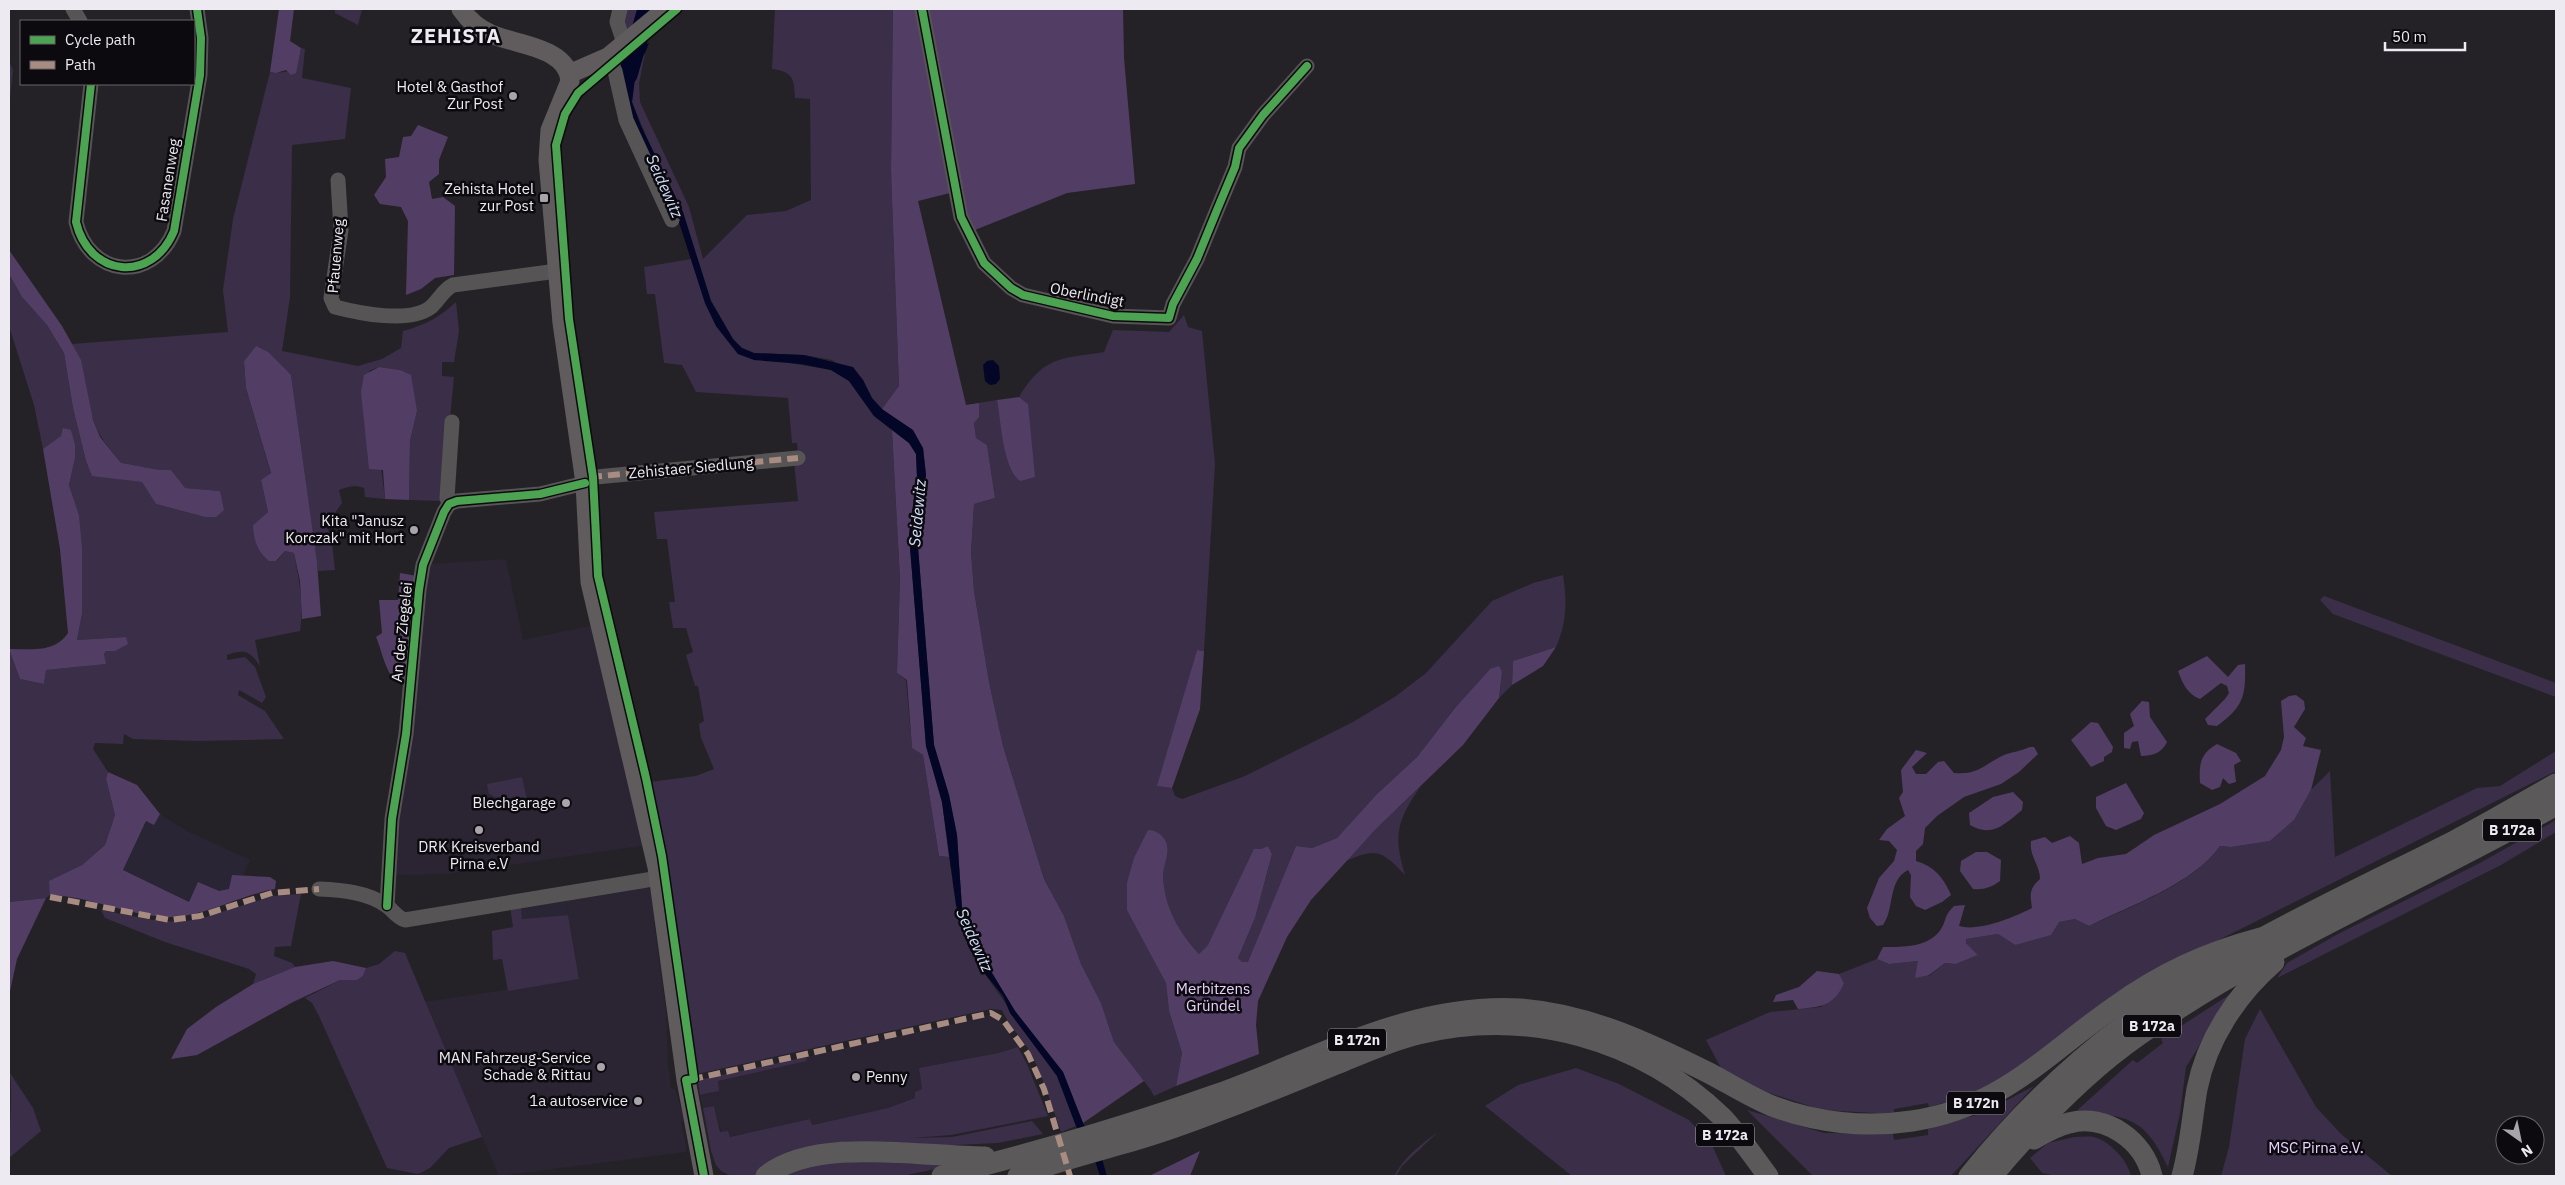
<svg xmlns="http://www.w3.org/2000/svg" width="2565" height="1185" viewBox="0 0 2565 1185" font-family="'IBM Plex Sans',sans-serif">
<style>
.built{fill:#2b2432}
.industrial{fill:#292534}
.green{fill:#3b2e48}
.forest{fill:#523e65}
.water{fill:#030626}
.lines{fill:none;stroke-linecap:round;stroke-linejoin:round}
.river{stroke:#030626;stroke-width:19}
.minor{stroke:#565454;stroke-width:15}
.major{stroke:#605c5d;stroke-width:19}
.highway{stroke:#5c595a;stroke-width:21}
.quiet{stroke:#a88b81;stroke-width:6;stroke-dasharray:12 6;stroke-linecap:butt}
.cycleway-casing{stroke:#0c0a0f;stroke-width:11}
.cycleway{stroke:#4ca352;stroke-width:8}
.poi-dot{fill:#a7a4aa;stroke:#0c0a0f;stroke-width:2}
.labels{text-anchor:middle;stroke-width:5;stroke-linejoin:round;paint-order:stroke}
.shield{fill:#0c0a0f;stroke:#aaa7ad;stroke-width:1}
.shield-label{font-size:14px;font-weight:bold;fill:#edeaf1}
.poi-label{font-size:15px;fill:#edeaf1;stroke:#0c0a0f;text-anchor:end}
.street-label{font-size:15px;fill:#edeaf1;stroke:#0c0a0f}
.park-label{font-size:15px;fill:#e8d2fe;stroke:#0c0a0f}
.water-label{font-size:16px;font-style:italic;fill:#d2e1fd;stroke:#0c0a0f}
.district-label{font-size:20px;font-weight:bold;letter-spacing:1px;fill:#edeaf1;stroke:#0c0a0f}
</style>
<rect width="100%" height="100%" fill="#242227"/>
<g class="built">
<path d="M506,559L523,640L594,625L647,845L447,874L394,875L397,820L427,564Z"/>
<path d="M646,887L653,892L657,920L654,921L666,1011L668,1061L671,1088L675,1089L685,1120L681,1122L687,1152L499,1176L424,1002L579,979L565,897Z"/>
<path d="M989,1016L1001,1022L1018,1047L998,1053L920,1068L922,1089L915,1098L888,1108L811,1125L810,1119L729,1137L721,1132L714,1106L703,1108L700,1095L712,1093L717,1081L807,1061L806,1057Z"/>
</g>
<g class="industrial">
<path d="M160,814L185,830L250,860L243,875H232L230,889L219,892L198,882L189,902L123,870L146,821L154,824Z"/>
<path d="M565,897L568,915L522,919L521,905Z"/>
</g>
<g class="green">
<path d="M335,9H362L358,25L335,13Z"/>
<path d="M625,9H640L636,24L629,29L625,28L622,15Z"/>
<path d="M775,9H893L891,171L899,387L882,409L872,398L863,380L832,360L804,355L754,353L742,348L733,339L711,301L699,263L632,102L637,62L645,53L639,83L640,102L689,207L703,259L747,215L786,211L811,200L810,99L795,98C794,78 793,72 772,69Z"/>
<path d="M301,48L305,49L302,78L351,88L345,139L292,145L290,297L282,351L358,366L382,359L401,348L403,331C425,325 440,317 456,302L459,331L454,362H442V376L454,377L442,501L409,500L410,441L417,411L400,370L379,367L369,371L385,499L365,497L364,488C355,485 349,486 339,490L342,503L334,514L333,520L323,524L331,534L335,570L318,571L291,375L256,346L244,361L246,388L271,474L261,480L268,512L253,525L277,561L285,551L294,553C299,579 304,605 300,631L255,640L260,666C250,651 245,649 227,655V660L245,657L255,667L266,697L262,703L239,690L238,695L265,711L284,739L197,741L133,739L124,734L123,744L95,743L93,749L108,772L106,779L115,815L105,845L82,865L50,881V895L46,898L9,902V649L20,679L44,684L46,670L105,664L104,654L106,651L111,650L126,637L77,640L82,614L79,515L69,485L75,458L71,430L43,449L34,405L9,326V274L22,297L47,325L64,353L73,408L86,461L92,475L142,482L156,504L205,517L220,491L184,488L171,470C154,471 137,465 121,463C111,449 99,438 94,422C84,396 85,369 72,344L228,332L223,290L233,219L270,72C279,74 286,70 295,73Z"/>
<path d="M9,61L13,70L9,107Z"/>
<path d="M691,259L705,303L716,326L738,354L831,370L849,381L874,416L892,430L900,579L897,673L906,680L912,748L923,755L939,856L949,857L956,905L982,970L1057,1076L1076,1126L1061,1132C1052,1106 1044,1080 1032,1055C1024,1040 1010,1028 1002,1010L991,1009L963,1015L697,1074L666,860L650,782L696,776L714,769L701,738L699,724L704,721L698,686H695L686,655L693,652L686,628H673L669,602H675L667,539H657L654,512L798,501L794,462L799,461L797,443H792L788,398L696,392L682,365L664,363L655,294H647L644,267Z"/>
<path d="M1184,315L1188,327L1202,331L1215,464L1204,651L1197,650L1158,786L1172,788L1175,796L1182,799L1245,776L1353,722L1396,696L1426,673L1492,601L1533,583L1563,575C1567,601 1567,622 1556,647L1513,661L1512,685L1499,698L1502,672L1490,669L1455,708L1417,757L1376,795L1337,838L1312,848L1296,846L1249,962H1242L1238,958L1255,918L1272,854L1268,846L1261,849L1208,945L1199,954C1179,932 1163,907 1163,875C1163,858 1171,851 1161,835L1154,958L1166,983L1169,1011L1182,1053L1176,1086L1154,1096L1150,1089L1114,1042L1101,1003L1081,964L1064,916L1044,879L1003,746L989,682L974,591L971,552L974,504L995,498L987,445L976,438L974,422L979,417V403L997,400L1008,461L1028,404L1019,397C1044,356 1060,359 1104,352L1113,330L1169,332Z"/>
<path d="M2324,596L2556,683V697L2333,614L2320,600Z"/>
<path d="M2556,751V771L2159,970L2015,1070L1971,1095L1929,1107L1928,1103L1894,1109V1114L1822,1110L1751,1087L1721,1068L1706,1040L1770,1012L1821,1007L1844,983L1839,974L1877,959L1889,964L1918,961L1929,976L1945,963L1956,964L1978,955L1966,943V939L1998,934L2015,945L2059,922L2075,919L2089,926C2129,907 2196,883 2220,846L2231,847L2270,841L2294,820L2311,790L2330,771L2335,857L2477,788L2500,786Z"/>
<path d="M522,777L527,800L515,799L514,797L501,800L489,794L487,784Z"/>
<path d="M1421,786C1397,820 1393,835 1405,875C1382,851 1377,847 1346,861L1375,830Z"/>
<path d="M2556,820V832L2501,865L2277,978L2287,963L2336,935L2478,864Z"/>
<path d="M301,894L291,946L275,947L274,956L292,963L295,967L253,984L256,974L249,969L165,942L105,918L101,910L152,920L181,922L199,919L273,896Z"/>
<path d="M521,905L522,919L568,915L579,979L508,991L502,959L493,960L492,931L513,927L510,906Z"/>
<path d="M395,951L405,953L482,1137L449,1148L430,1168L418,1174L387,1168L319,1016L312,1003L305,998L340,980H357L363,976L366,968L379,964Z"/>
<path d="M2232,993L2186,1067L2180,1113L2168,1167C2144,1116 2126,1114 2073,1114L2133,1060L2137,1063L2163,1043L2161,1039Z"/>
<path d="M2260,1009L2316,1107L2341,1134L2392,1176H2221L2229,1147L2245,1039Z"/>
<path d="M1018,1047L1027,1064L1048,1116L951,1135L912,1138L952,1137L1032,1121L1043,1134L998,1143L913,1147L759,1176H731L721,1171L716,1165L711,1151L703,1108L714,1106L720,1132L728,1131L730,1137L810,1119L812,1125L888,1108L915,1098V1092L922,1089L919,1068L998,1053Z"/>
<path d="M806,1057L807,1061L718,1081L719,1091L700,1095L698,1082L703,1079Z"/>
<path d="M1576,1068L1619,1084L1689,1120L1713,1147L1726,1176H1572L1485,1106L1518,1085Z"/>
<path d="M10,1073L33,1108L41,1131L9,1158C9,1130 13,1101 10,1073Z"/>
<path d="M2034,1086L1951,1176H1813L1747,1110L1824,1133L1893,1134L1894,1140L1928,1135V1129L1983,1113Z"/>
<path d="M1438,1132L1402,1166L1396,1176H1394C1404,1157 1420,1145 1438,1132Z"/>
<path d="M2074,1137C2081,1137 2088,1136 2094,1137C2110,1141 2128,1161 2131,1176H2056L2042,1173L2030,1158L2048,1143Z"/>
<path d="M837,1161L955,1165L902,1176H782L804,1167Z"/>
</g>
<g class="forest">
<path d="M279,9H294L290,41L301,48L296,73L291,75L286,70L276,73L270,72Z"/>
<path d="M893,9H921L954,192L918,201L966,405L979,403V417L974,423L976,438L987,445L995,498L974,504L971,552L974,591L989,682L1003,746L1044,879L1064,916L1081,964L1101,1003L1114,1042L1144,1081L1083,1123L1063,1072L1015,1011L986,963L962,908L957,835L949,795L934,745L917,535L926,475L923,448L882,409L899,386L891,171Z"/>
<path d="M926,9H1123L1124,58L1135,184L1067,193L970,232Z"/>
<path d="M418,125L448,137L439,160V174L429,182L432,199L443,197L455,206L454,275L435,278L421,289L406,295L408,221L401,207L380,204L374,195L386,177L385,159L399,157L403,137L411,136Z"/>
<path d="M9,250L62,326L81,360L93,420L100,437L121,463C138,465 154,471 171,470L185,488L220,491L224,510L216,517H205L156,504L142,482L92,476L86,461L73,408L64,353L47,325L22,297L9,274Z"/>
<path d="M256,346L268,352L291,375L317,562L321,616L302,619L300,581L294,553L285,551L276,561H269C257,551 254,541 253,525L268,512L261,480L271,473L246,388L244,361Z"/>
<path d="M379,367L400,370L411,375L417,411L410,441L409,500L385,499L383,470L369,469L361,392L364,375Z"/>
<path d="M1019,397L1028,404L1035,477L1020,481C1003,469 1001,421 997,400Z"/>
<path d="M63,428L71,430L75,445V458L69,485L79,515L82,549V614L77,640L126,637L128,644L115,651H106L104,654L106,664L46,670L44,684L20,679L9,649C31,649 55,653 68,633L60,549L43,449L61,436Z"/>
<path d="M892,430L909,443L916,454L917,477L909,535L926,746L942,802L949,857L939,856L923,755L912,748L907,680L897,673L900,579Z"/>
<path d="M400,573L417,576L406,677L399,682C386,677 382,650 376,637L382,633L379,600H398Z"/>
<path d="M1556,647L1543,666L1512,685L1513,661Z"/>
<path d="M1197,650L1204,651L1200,709L1172,788L1157,786Z"/>
<path d="M2207,656L2228,677L2238,665L2245,664C2246,697 2243,707 2217,726L2208,725L2205,719L2225,699L2229,693L2227,686L2221,683L2200,699C2187,694 2183,684 2178,671Z"/>
<path d="M1499,666L1502,672L1499,698L1463,745L1375,830L1311,900L1287,937L1258,1001L1256,1025L1259,1054L1176,1086L1182,1053L1169,1011L1166,983L1127,910V883L1134,858L1148,830C1157,830 1166,837 1167,846C1169,855 1163,866 1163,876C1164,907 1179,932 1199,954L1208,945L1254,849H1261L1268,846L1272,854L1255,918L1238,958L1242,962H1248L1296,846L1312,848L1337,838L1376,795L1417,757L1455,708L1490,669Z"/>
<path d="M2296,695L2304,701L2305,709L2294,727L2306,738L2303,746L2321,750L2311,790L2294,820L2270,841L2231,847L2220,846C2195,883 2129,906 2089,926L2075,919L2059,922L2051,935L2015,945L1998,934L1966,939V943L1978,955L1956,964L1945,963L1929,975L1915,978L1918,961L1889,964L1877,959L1883,947C1902,947 1929,948 1941,929C1947,920 1943,917 1954,906L1965,905L1959,926C1978,932 2015,917 2032,908C2030,894 2029,889 2040,879C2040,865 2029,856 2031,841L2045,837L2052,843L2070,836L2079,843L2082,864L2098,858L2126,854L2154,835L2220,804L2265,776L2281,750L2284,737L2281,701L2289,696Z"/>
<path d="M2142,701L2149,702L2150,717L2167,742C2162,753 2152,756 2141,756L2138,741L2132,742L2130,749L2124,748V733L2134,726L2130,714Z"/>
<path d="M2091,722L2098,723L2113,747L2112,752L2104,757V761L2091,767L2071,740Z"/>
<path d="M2217,744L2236,753L2241,761L2234,765L2236,782L2229,784L2223,778L2220,787L2212,790L2200,783C2199,764 2200,754 2217,744Z"/>
<path d="M2030,747H2034L2038,754L2019,772L2001,784L1964,797L1937,816L1925,828L1923,844L1916,851V861C1934,866 1943,877 1951,895L1942,902L1925,910L1916,906L1910,897L1911,875L1908,870C1887,881 1895,909 1883,925L1877,926L1870,918L1867,908L1879,878L1894,861L1897,850L1889,841L1879,840L1887,829L1905,816L1899,798L1903,792L1901,770L1916,750L1927,753L1912,767L1916,774H1926L1938,762L1944,761L1954,773C1979,775 1983,765 2004,755C2012,752 2021,751 2030,747Z"/>
<path d="M108,772L137,785L160,814L154,825L146,821L123,870L189,902L198,882L219,891L229,889L232,875L270,877L276,881L275,889C240,895 207,916 171,917C130,917 91,896 50,895L49,881L82,865L105,845L115,815L106,779Z"/>
<path d="M2126,783L2144,813L2141,819L2116,830L2106,826L2096,808V797Z"/>
<path d="M2013,792L2023,802L2022,810C2005,824 1992,838 1970,825L1969,813L1993,797Z"/>
<path d="M1976,852H1987L2001,860L2000,881C1992,887 1984,890 1973,889L1960,871L1961,861Z"/>
<path d="M46,898L17,959L9,996V902Z"/>
<path d="M333,961L366,968L363,976L357,980H340L293,1002L197,1055L171,1059L187,1029L216,1007L253,984L295,967Z"/>
<path d="M1817,971L1839,974L1844,983C1834,1006 1821,1007 1798,1009L1793,1000L1773,1002L1776,995L1799,987Z"/>
<path d="M1200,1151L1190,1176H1149Z"/>
</g>
<g class="water">
<path d="M649,43L645,53L637,62L632,102L641,126L683,212L711,301L733,339L742,348L754,353L804,355L853,367L863,380L872,398L882,409L913,430L923,448L926,475L917,535L934,745L949,795L957,835L962,908L986,963L1015,1011L1063,1072L1083,1123L1102,1159L1107,1176H1100L1095,1161L1076,1126L1057,1076L1010,1013L1003,996L982,970L968,946L956,905L942,802L926,746L909,535L917,477L916,454L909,443L874,416L849,381L831,370L801,364L754,360L738,354L716,326L705,303L676,213L635,126L624,84L629,54Z"/>
<path d="M993,360L999,366L1000,379L996,384L990,385L985,381L983,365L987,361Z"/>
</g>
<g class="lines">
<path class="river" d="M628,75L647,9"/>
<g class="minor">
<path d="M73,9L80,21"/>
<path d="M620,9L617,22L624,43"/>
<path d="M922,9L961,217L984,263L1011,288L1023,295L1113,316L1169,318L1173,304L1197,259L1217,210L1235,167L1239,148L1263,115L1307,66"/>
<path d="M608,57L615,71L626,120L672,220"/>
<path d="M91,84L76,222C89,277 152,284 174,231L200,75L201,38L197,9"/>
<path d="M338,180L341,230L331,298L335,307C358,313 410,324 431,307C439,300 443,290 453,285L557,271"/>
<path d="M585,478L798,458"/>
<path d="M449,504L447,498L452,422"/>
<path d="M319,889C341,890 368,892 387,906C394,911 396,917 405,920L659,878"/>
<path d="M387,906L392,819L406,734L419,590L423,565L444,512L449,504L457,501L540,494L585,483"/>
</g>
<g class="major">
<path d="M461,9C468,19 479,29 491,34C516,45 568,47 570,81L550,130L548,160L562,323L585,483L590,582L657,867L686,1080L704,1176"/>
<path d="M569,74L608,57L666,9"/>
</g>
<g class="highway">
<path d="M2034,1139C2044,1133 2056,1126 2069,1123C2106,1113 2144,1141 2152,1176"/>
<path d="M766,1176C816,1136 923,1157 985,1157"/>
<path d="M942,1176C1034,1153 1125,1127 1215,1095C1315,1060 1411,1002 1521,1009C1588,1014 1649,1043 1709,1073C1730,1084 1750,1097 1772,1106C1816,1123 1866,1128 1912,1121C2001,1108 2045,1055 2114,1007C2162,973 2205,953 2261,938"/>
<path d="M1018,1176C1059,1160 1103,1150 1145,1137C1172,1129 1198,1119 1224,1109C1264,1094 1304,1077 1344,1061C1368,1051 1393,1040 1418,1034C1528,1007 1641,1039 1722,1117C1739,1135 1753,1156 1768,1176"/>
<path d="M1969,1176C2019,1114 2078,1057 2143,1011C2240,943 2349,894 2454,841C2489,823 2522,803 2556,784"/>
<path d="M1992,1176C2035,1125 2084,1073 2139,1035C2269,944 2418,883 2556,805"/>
<path d="M2182,1176C2190,1148 2192,1118 2197,1089C2207,1039 2237,994 2274,962"/>
</g>
<g class="quiet">
<path d="M590,477L798,458"/>
<path d="M50,897L170,920L200,916L272,893L319,889"/>
<path d="M694,1076V1079L698,1078L991,1013L1003,1020L1028,1054L1044,1089L1070,1176"/>
</g>
<g class="cycleway-casing">
<g id="cycleway">
<path d="M677,9L578,93L565,114L556,145L569,319L593,477L598,576L646,778L662,856L694,1079L686,1080L704,1176"/>
<path d="M922,9L961,217L984,263L1011,288L1023,295L1113,316L1169,318L1173,304L1197,259L1217,210L1235,167L1239,148L1263,115L1307,66"/>
<path d="M91,84L76,222C89,277 152,284 174,231L200,75L201,38L197,9"/>
<path d="M387,906L392,819L406,734L419,590L423,565L444,512L449,504L457,501L540,494L585,483"/>
</g>
</g>
<use href="#cycleway" class="cycleway"/>
</g>
<g class="poi-dot">
<circle cx="513" cy="96" r="5"/>
<rect x="539" y="193" width="10" height="10" rx="2.5"/>
<circle cx="414" cy="530" r="5"/>
<circle cx="566" cy="803" r="5"/>
<circle cx="479" cy="830" r="5"/>
<circle cx="601" cy="1067" r="5"/>
<circle cx="856" cy="1077" r="5"/>
<circle cx="638" cy="1101" r="5"/>
</g>
<g class="labels">
<g class="shield">
<rect x="2483" y="818.5" width="58" height="23" rx="4"/>
<rect x="2123" y="1014.5" width="58" height="23" rx="4"/>
<rect x="1328" y="1028.5" width="58" height="23" rx="4"/>
<rect x="1947" y="1091.5" width="58" height="23" rx="4"/>
<rect x="1696" y="1123.5" width="58" height="23" rx="4"/>
</g>
<g class="shield-label">
<text x="2512" y="835">B 172a</text>
<text x="2152" y="1031">B 172a</text>
<text x="1357" y="1045">B 172n</text>
<text x="1976" y="1108">B 172n</text>
<text x="1725" y="1140">B 172a</text>
</g>
<g class="poi-label">
<text x="503" y="92">Hotel &amp; Gasthof<tspan x="503" dy="17">Zur Post</tspan></text>
<text x="534" y="194">Zehista Hotel<tspan x="534" dy="17">zur Post</tspan></text>
<text x="404" y="526">Kita "Janusz<tspan x="404" dy="17">Korczak" mit Hort</tspan></text>
<text x="556" y="808">Blechgarage</text>
<text x="479" y="852" text-anchor="middle">DRK Kreisverband<tspan x="479" dy="17">Pirna e.V</tspan></text>
<text x="591" y="1063">MAN Fahrzeug-Service<tspan x="591" dy="17">Schade &amp; Rittau</tspan></text>
<text x="866" y="1082" text-anchor="start">Penny</text>
<text x="628" y="1106">1a autoservice</text>
</g>
<g class="street-label">
<text transform="translate(168 180) rotate(-81)" y="5">Fasanenweg</text>
<text transform="translate(336 256) rotate(-85)" y="5">Pfauenweg</text>
<text transform="translate(1087 295) rotate(11)" y="5">Oberlindigt</text>
<text transform="translate(691 468) rotate(-5)" y="5">Zehistaer Siedlung</text>
<text transform="translate(402 632) rotate(-84)" y="5">An der Ziegelei</text>
</g>
<g class="park-label">
<text x="1213" y="994">Merbitzens<tspan x="1213" dy="17">Gründel</tspan></text>
<text x="2316" y="1153">MSC Pirna e.V.</text>
</g>
<g class="water-label">
<text transform="translate(665 186) rotate(66)" y="6">Seidewitz</text>
<text transform="translate(917 513) rotate(-85)" y="6">Seidewitz</text>
<text transform="translate(975 940) rotate(66)" y="6">Seidewitz</text>
</g>
<g class="district-label">
<text x="456" y="43">ZEHISTA</text>
</g>
</g>
<rect width="2565" height="1185" fill="none" stroke="#edeaf1" stroke-width="20"/>
<rect x="20" y="20" width="175" height="65" fill="#0c0a0f" stroke="#666469"/>
<rect x="30" y="36" width="25" height="8" fill="#4ca352" stroke="#666469"/>
<text x="65" y="45" font-size="15" fill="#edeaf1">Cycle path</text>
<rect x="30" y="61" width="25" height="8" fill="#a88b81" stroke="#666469"/>
<text x="65" y="70" font-size="15" fill="#edeaf1">Path</text>
<g transform="translate(2520 1140) rotate(147)"><circle r="24" fill="#0c0a0f" stroke="#666469"/>
<path d="M0-4L9 19L0 12L-9 19Z" fill="#a7a4aa"/>
<text y="-8" font-size="14" font-weight="bold" text-anchor="middle" fill="#edeaf1">N</text>
</g>
<path d="M2385 42v8h80v-8" fill="none" stroke="#edeaf1" stroke-width="2.5"/>
<text x="2392" y="42" font-size="15" fill="#edeaf1" stroke="#0c0a0f" stroke-width="4" paint-order="stroke">50 m</text>
</svg>
